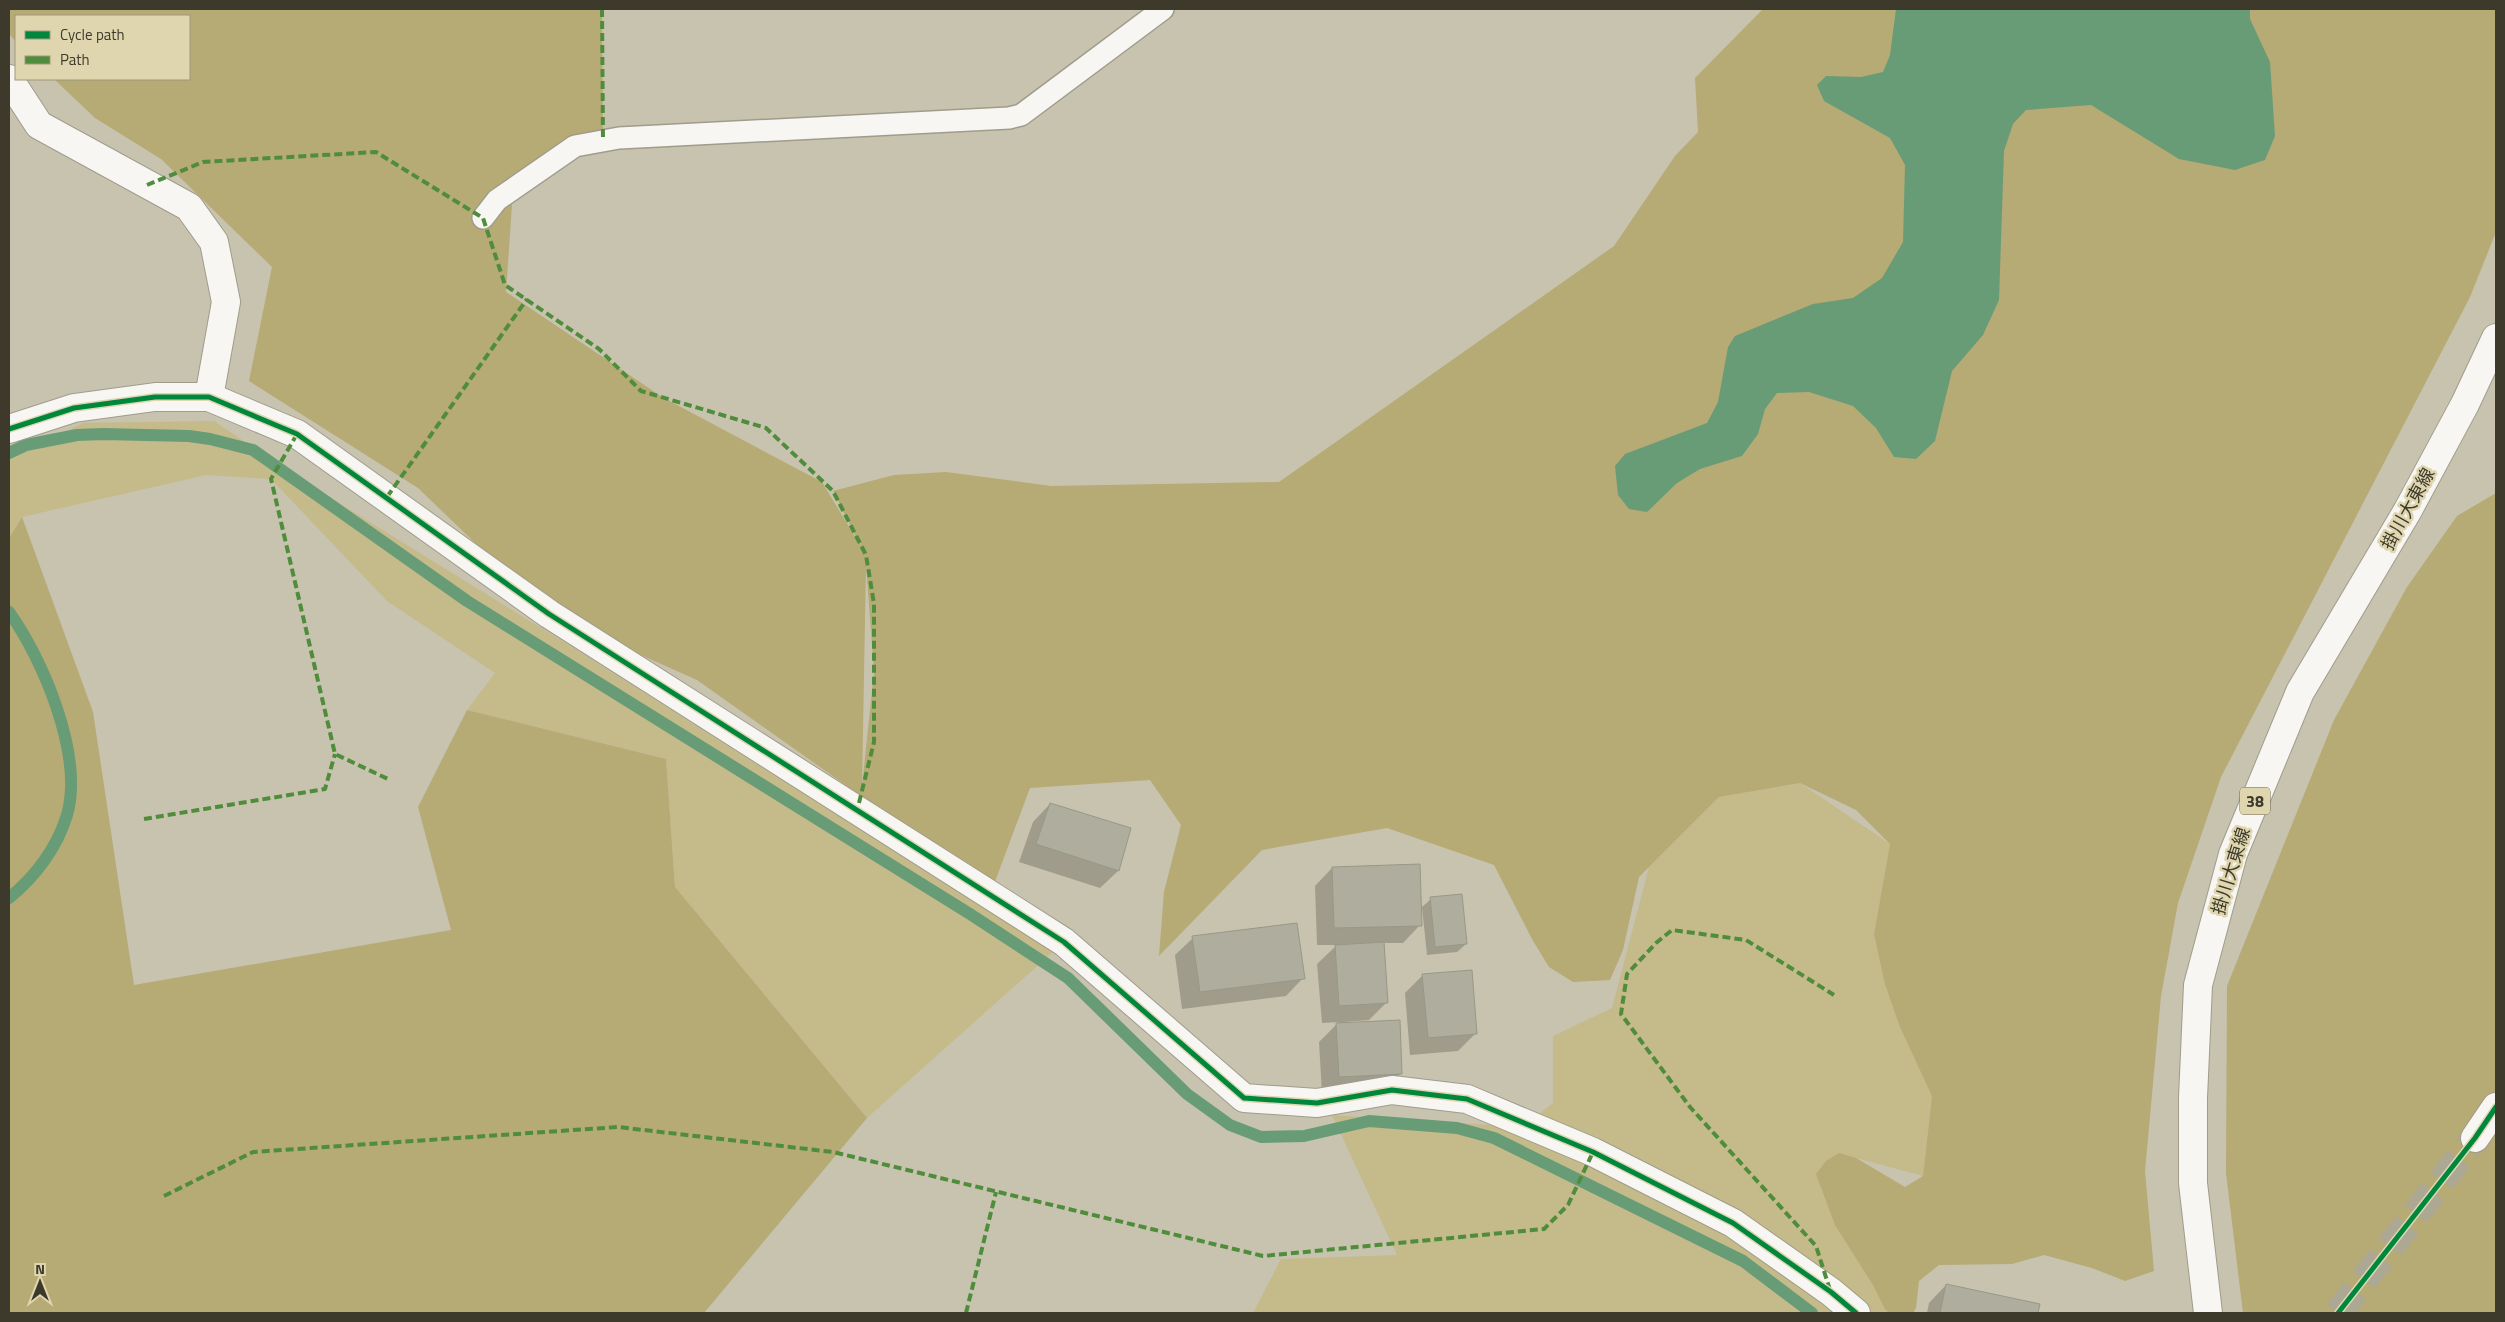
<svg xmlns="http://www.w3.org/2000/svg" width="2505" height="1322" viewBox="0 0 2505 1322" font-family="'Titillium Web','Noto Sans JP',sans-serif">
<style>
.green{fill:#c5ba8a}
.forest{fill:#b6aa75;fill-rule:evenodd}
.water{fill:#689c77}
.shadow{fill:#0003}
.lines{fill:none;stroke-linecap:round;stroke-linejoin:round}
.stream{stroke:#689c77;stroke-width:12}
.building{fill:#afae9e;stroke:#989887}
.street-tunnel{stroke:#aca894;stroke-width:28;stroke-dasharray:28 14;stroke-linecap:butt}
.lane-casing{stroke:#a09c8c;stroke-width:24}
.street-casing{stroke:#a09c8c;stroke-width:30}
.primary-casing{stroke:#a09c8c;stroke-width:30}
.lane{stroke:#f7f6f3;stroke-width:21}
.street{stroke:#f7f6f3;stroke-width:28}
.primary{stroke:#f7f6f3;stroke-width:28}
.quiet{stroke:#4f8d3d;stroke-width:4;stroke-dasharray:8 4;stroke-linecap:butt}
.cycleway-casing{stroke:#dfd6b0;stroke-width:8}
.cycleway{stroke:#00873e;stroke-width:5}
.labels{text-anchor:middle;stroke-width:5;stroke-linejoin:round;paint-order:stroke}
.shield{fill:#dfd6b0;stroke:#6e6953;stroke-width:1}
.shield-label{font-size:16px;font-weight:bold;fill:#3e3a2b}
.street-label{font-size:18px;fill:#3e3a2b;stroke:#dfd6b0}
</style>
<rect width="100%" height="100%" fill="#c8c3ae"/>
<g class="green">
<path d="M214,421L292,474L564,642L996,916L1064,942L867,1118L675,887L666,759L467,710L495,673L387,601L271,479L206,475L22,517L9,538V461L12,458L83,423Z"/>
<path d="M1800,783L1890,844L1874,934L1932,1096L1923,1176L1856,1158L1827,1161L1894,1313H1253L1281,1259L1397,1255L1332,1115L1523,1127L1553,1103V1036L1612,1008L1649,867L1719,797Z"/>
</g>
<g class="forest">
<path d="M9,9H602L603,141L498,201L512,205L506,292L662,397L822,482L860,545L833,491L894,475L946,472L1051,486L1279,482L1614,246L1675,156L1698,132L1695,78L1763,9H2496V232L2470,297L2221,777L2178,903L2161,996L2145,1171L2154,1271L2125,1281L2092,1268L2044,1255L2012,1264L1939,1265L1919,1281L1916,1308L1913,1313H1889L1885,1309L1873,1285L1835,1225L1816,1174L1826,1161L1839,1153L1856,1158L1905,1187L1923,1176L1932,1096L1900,1027L1885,984L1874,934L1890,844L1856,810L1800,783L1719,797L1639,877L1623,950L1610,980L1573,982L1549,967L1532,939L1494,865L1387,828L1262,850L1159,956L1164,892L1181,825L1150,780L1030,788L990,895L915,848L861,796L697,680L549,614L418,488L249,381L272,267L161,159L95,118L54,79H189V16H16V42L9,34ZM866,565L874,672L862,786Z"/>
<path d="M2496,493V1313H2243L2226,1173L2227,986L2334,720L2407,587L2457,516Z"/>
<path d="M22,517L93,712L134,985L451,930L418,807L467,710L666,759L675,887L867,1118L704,1313H9V538Z"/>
</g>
<path class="water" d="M1896,9H2250V19L2270,62L2275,136L2265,160L2235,170L2179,159L2091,105L2026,110L2013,124L2004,151L1999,300L1983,335L1952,371L1935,441L1916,459L1894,457L1876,428L1853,406L1809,392L1777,393L1765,409L1758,434L1742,456L1700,469L1677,483L1647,512L1629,509L1618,495L1615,466L1625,454L1707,423L1718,402L1728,347L1735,336L1813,304L1853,298L1882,278L1903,242L1905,165L1890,138L1824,101L1817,85L1826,76L1861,77L1883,72L1890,55Z"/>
<g class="shadow">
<path d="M1050,804L1130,829L1118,871L1100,888L1019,862L1033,822Z"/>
<path d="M1332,868L1420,925L1403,943H1383L1387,1002L1369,1020L1344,1022L1401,1073L1383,1091L1322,1094L1319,1042L1339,1022L1322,1023L1317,964L1337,945H1317L1315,886Z"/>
<path d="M1431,899L1466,944L1457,952L1427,955L1422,907Z"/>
<path d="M1193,938L1303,978L1286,996L1182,1009L1175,955Z"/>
<path d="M1423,975L1476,1033L1458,1051L1410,1055L1405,993Z"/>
<path d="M1946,1285L2039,1305L2037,1313H1927L1929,1303Z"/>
</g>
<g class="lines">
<g class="stream">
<path d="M9,453L26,445L77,435L103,434L189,436L210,439L253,450L467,601L970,914L1068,978L1187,1094L1230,1125L1261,1137L1304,1136L1369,1121L1457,1128L1494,1138L1743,1261L1812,1313"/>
<path d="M9,612C43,659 84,756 67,815C57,848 35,877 9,898"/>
</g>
</g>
<g class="building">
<path d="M1050,803L1131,828L1119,871L1036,844Z"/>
<path d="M1420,864L1422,926L1334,928L1332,867Z"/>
<path d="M1462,894L1467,944L1435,947L1430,897Z"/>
<path d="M1297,923L1305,979L1200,992L1192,936Z"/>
<path d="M1384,942L1388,1003L1339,1006L1335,945Z"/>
<path d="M1472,970L1477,1034L1428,1038L1422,974Z"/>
<path d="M1400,1020L1402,1074L1339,1077L1336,1023Z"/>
<path d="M1946,1284L2040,1304L2038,1313H1940Z"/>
</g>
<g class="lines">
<path class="street-tunnel" d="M2338,1313L2475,1138"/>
<g class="lane-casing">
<path id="lane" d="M483,218L497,200L575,146L619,138L1009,118L1021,115L1163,9"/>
</g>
<g class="street-casing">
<g id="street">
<path d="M9,79L39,125L189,207L214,242L226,302L209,397"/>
<path d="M9,429L74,408L155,397H209L297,434L549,614L1064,942L1244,1098L1317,1103L1392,1090L1467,1099L1593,1152L1733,1223L1831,1292L1856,1313"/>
<path d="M2475,1138L2496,1107"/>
</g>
</g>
<g class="primary-casing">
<path id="primary" d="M2208,1313L2193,1183V1098L2198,985L2233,854L2300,692L2408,510L2465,404L2496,338"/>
</g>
<use href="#lane" class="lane"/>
<use href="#street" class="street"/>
<use href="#primary" class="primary"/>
<g class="quiet">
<path d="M602,9L603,141"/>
<path d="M147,185L203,162L376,152L483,218L505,285L599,349L641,391L766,428L833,491L866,555L874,604V742L857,811"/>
<path d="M297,434L271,479L335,754L388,779"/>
<path d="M387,497L527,299"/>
<path d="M144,819L325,789L335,754"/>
<path d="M164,1196L253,1152L618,1127L833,1152L1263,1256L1544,1229L1568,1205L1593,1152"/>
<path d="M1830,1290L1816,1246L1690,1107L1621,1014L1627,974L1656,943L1672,930L1746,940L1834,995"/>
<path d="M966,1313L996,1192"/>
</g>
<g class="cycleway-casing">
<g id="cycleway">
<path d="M9,429L74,408L155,397H209L297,434L549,614L1064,942L1244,1098L1317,1103L1392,1090L1467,1099L1593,1152L1733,1223L1831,1292L1856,1313"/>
<path d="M2338,1313L2475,1138L2496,1107"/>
</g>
</g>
<use href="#cycleway" class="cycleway"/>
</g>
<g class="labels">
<rect class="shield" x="2240" y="787.5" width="30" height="27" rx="4"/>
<g class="shield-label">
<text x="2255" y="807">38</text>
</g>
<g class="street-label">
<text transform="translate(2408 509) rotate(-61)" y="6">掛川大東線</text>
<text transform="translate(2231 871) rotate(-73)" y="6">掛川大東線</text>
</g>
</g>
<rect width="2505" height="1322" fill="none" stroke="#3e3a2b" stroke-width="20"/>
<rect x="15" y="15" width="175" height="65" fill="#dfd6b0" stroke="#9f987b"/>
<rect x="25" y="31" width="25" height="8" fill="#00873e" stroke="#9f987b"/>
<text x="60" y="40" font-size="15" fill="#3e3a2b">Cycle path</text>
<rect x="25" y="56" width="25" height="8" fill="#4f8d3d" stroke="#9f987b"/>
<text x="60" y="65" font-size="15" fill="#3e3a2b">Path</text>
<g transform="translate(40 1282)" stroke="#dfd6b0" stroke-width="4" paint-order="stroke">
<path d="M0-4L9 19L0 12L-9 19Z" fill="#3e3a2b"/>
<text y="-8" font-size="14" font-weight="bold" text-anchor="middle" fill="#3e3a2b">N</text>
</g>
</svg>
